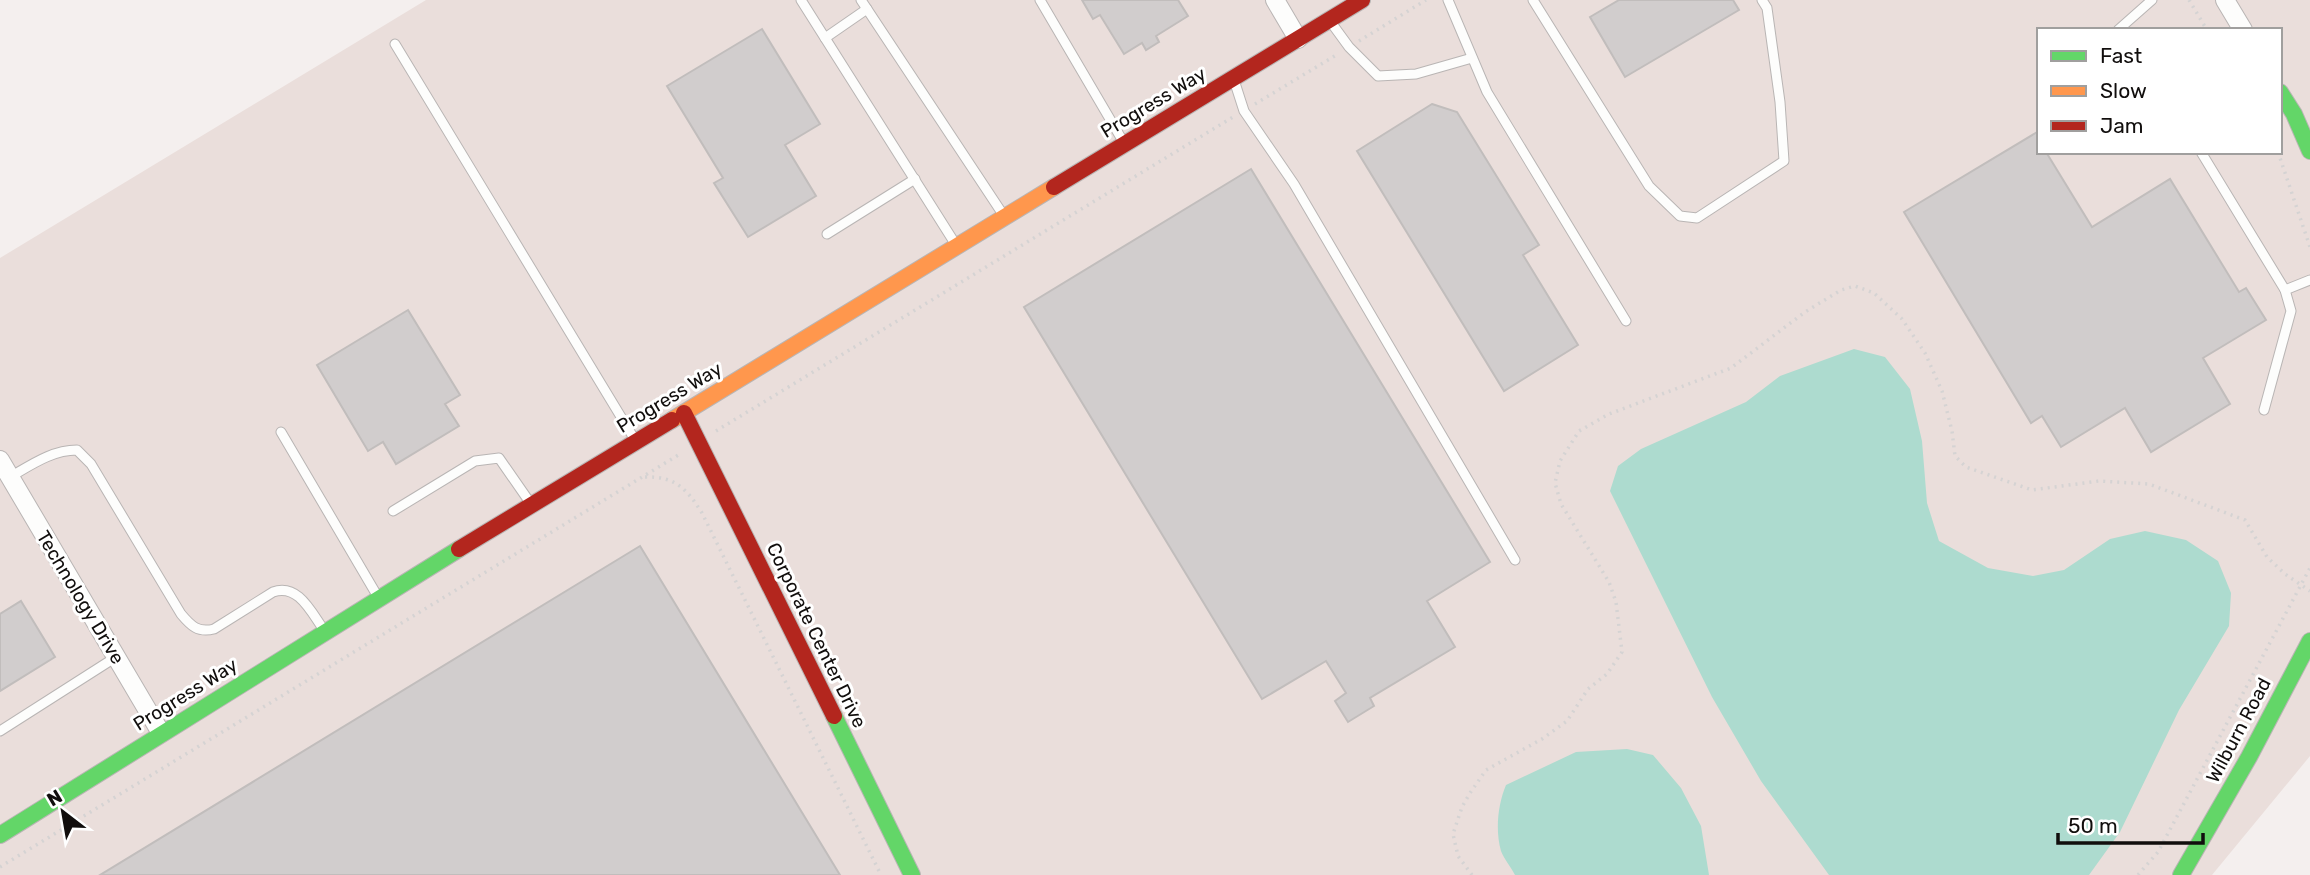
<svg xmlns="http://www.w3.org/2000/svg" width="2310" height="875" viewBox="0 0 2310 875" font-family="Rubik,sans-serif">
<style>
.built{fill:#eadedb;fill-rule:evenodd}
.water{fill:#addbcf}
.building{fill:#d1cdcd;stroke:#c1bdbc;stroke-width:2}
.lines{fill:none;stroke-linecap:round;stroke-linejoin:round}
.lane-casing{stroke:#b9b5b4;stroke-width:11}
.street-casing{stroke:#b9b5b4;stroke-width:20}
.fast-casing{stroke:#b9b5b4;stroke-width:18}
.slow-casing{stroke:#b9b5b4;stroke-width:18}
.jam-casing{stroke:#b9b5b4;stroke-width:18}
.path{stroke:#d5d3d3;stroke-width:3.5;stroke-dasharray:2 5;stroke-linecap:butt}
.lane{stroke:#fdfdfc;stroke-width:9}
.street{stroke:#fdfdfc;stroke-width:18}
.fast{stroke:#63d668;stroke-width:16}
.slow{stroke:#ff974d;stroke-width:16}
.jam{stroke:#b3261e;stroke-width:16}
.labels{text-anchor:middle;stroke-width:6;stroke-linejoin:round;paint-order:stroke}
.street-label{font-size:19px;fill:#110e0d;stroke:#fff}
</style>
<rect width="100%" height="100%" fill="#f4efee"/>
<path class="built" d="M426,0H2310V756L2212,875H0V258ZM2039,30H2280V152H2039Z"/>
<g class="water">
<path d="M1854,349L1885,357L1910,389L1922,441L1927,503L1939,541L1988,568L2033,576L2064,570L2110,539L2145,531L2186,540L2218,561L2231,593L2229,626L2179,710L2120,832L2089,875H1829L1761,781L1712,697L1610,491L1618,466L1641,449L1746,402L1780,376Z"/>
<path d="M1627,749L1653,755L1681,788L1701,826L1709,875H1515C1511,867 1504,859 1501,851C1495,830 1498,804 1506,785L1576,752Z"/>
</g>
<g class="building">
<path d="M1082,0H1178L1188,16L1156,36L1159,42L1146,50L1142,43L1124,54L1100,15L1093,19Z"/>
<path d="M1619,0H1733L1739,10L1625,77L1590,17Z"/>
<path d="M762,29L820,124L785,145L816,196L748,237L714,183L723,178L667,86Z"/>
<path d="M1432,104L1457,112L1539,245L1523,255L1578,345L1504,391L1357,151Z"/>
<path d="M2039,131V152H2046L2092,227L2170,179L2239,292L2246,288L2266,320L2203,358L2230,404L2151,452L2125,408L2061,447L2042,416L2031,423L1904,212Z"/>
<path d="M1251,169L1490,562L1427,601L1455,647L1370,698L1374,706L1348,722L1335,701L1346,693L1326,661L1262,699L1024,307Z"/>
<path d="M408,310L460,395L445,404L459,426L396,464L383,442L368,451L317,365Z"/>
<path d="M640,546L840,875H100Z"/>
<path d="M21,601L55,657L0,691V614Z"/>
</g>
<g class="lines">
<g class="lane-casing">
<g id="lane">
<path d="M801,0L956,245"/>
<path d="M861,0L1004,216"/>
<path d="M1040,0L1124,143"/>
<path d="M1448,0L1487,92L1626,321"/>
<path d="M1533,0L1649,186L1680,216L1697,218L1784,161L1780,102L1767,8L1762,0"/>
<path d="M1330,21L1349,47L1378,76L1416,74L1472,58"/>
<path d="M2118,30L2152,0"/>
<path d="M825,38L867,9"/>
<path d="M395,44L635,440"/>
<path d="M1234,80L1244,111L1294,184L1515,560"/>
<path d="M2201,152L2285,290L2291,311L2264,410"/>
<path d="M827,234L915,179"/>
<path d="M2285,290L2310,280"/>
<path d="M281,432L378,597"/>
<path d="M10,477C31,465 52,450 77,450L91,464L181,614C191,626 198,633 214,629L273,592C298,583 311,612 324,630"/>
<path d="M393,511L475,461L499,458L531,504"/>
<path d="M0,731L116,657"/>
</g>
</g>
<g class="street-casing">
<g id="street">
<path d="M1275,0L1298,39"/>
<path d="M2225,0L2243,30"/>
<path d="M0,460L161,733"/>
</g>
</g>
<g class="fast-casing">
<g id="fast">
<path d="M2280,92L2294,114L2310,151"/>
<path d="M834,716L912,875"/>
<path d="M0,835L459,549"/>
<path d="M2181,875L2249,757L2310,641"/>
</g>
</g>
<g class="slow-casing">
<path id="slow" d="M672,420L1054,187"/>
</g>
<g class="jam-casing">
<g id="jam">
<path d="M1054,187L1362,0"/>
<path d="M684,413L834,716"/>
<path d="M459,549L672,420"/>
</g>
</g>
<g class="path">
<path d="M2189,0L2207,30"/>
<path d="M1359,41L1426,0"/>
<path d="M1255,104L1338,54"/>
<path d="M2278,152L2310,247"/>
<path d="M716,431L1233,117"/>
<path d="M645,477C675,476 687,489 702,513L881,875"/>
<path d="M0,867L680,454"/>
<path d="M1472,875L1458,856L1453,834L1462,807L1470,793L1486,770L1542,739L1567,721L1588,689L1607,674L1622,652L1616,602L1609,582L1561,504L1555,483L1560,461L1579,431L1609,414L1731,368L1805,312L1841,290L1855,286L1874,293L1902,319L1925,353L1942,391L1952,431L1955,456L1966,467L2032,490L2099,481L2149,484L2245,520L2267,557L2285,574L2310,591"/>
<path d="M2138,875L2158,852L2310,568"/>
</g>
<use href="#lane" class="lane"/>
<use href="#street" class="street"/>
<use href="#fast" class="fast"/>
<use href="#slow" class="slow"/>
<use href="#jam" class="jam"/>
</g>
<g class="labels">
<g class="street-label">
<text transform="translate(1153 102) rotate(-31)" y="7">Progress Way</text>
<text transform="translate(669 397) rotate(-31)" y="7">Progress Way</text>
<text transform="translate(81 597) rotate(59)" y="7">Technology Drive</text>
<text transform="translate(817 635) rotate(64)" y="7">Corporate Center Drive</text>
<text transform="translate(185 694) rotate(-32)" y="7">Progress Way</text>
<text transform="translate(2238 730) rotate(-62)" y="7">Wilburn Road</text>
</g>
</g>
<rect x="2037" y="28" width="245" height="126" fill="#ffffff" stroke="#a09f9e" stroke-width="2"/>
<rect x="2051" y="51" width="35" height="10" fill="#63d668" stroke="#a09f9e" stroke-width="2"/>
<text x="2100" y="63" font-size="21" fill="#110e0d">Fast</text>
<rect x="2051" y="86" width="35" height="10" fill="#ff974d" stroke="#a09f9e" stroke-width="2"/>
<text x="2100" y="98" font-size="21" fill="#110e0d">Slow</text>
<rect x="2051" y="121" width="35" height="10" fill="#b3261e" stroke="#a09f9e" stroke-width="2"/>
<text x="2100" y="133" font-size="21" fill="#110e0d">Jam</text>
<g transform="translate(63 812) rotate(329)" stroke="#ffffff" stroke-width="5" paint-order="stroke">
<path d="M0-5L12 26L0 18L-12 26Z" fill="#110e0d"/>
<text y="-10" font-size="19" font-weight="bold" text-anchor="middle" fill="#110e0d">N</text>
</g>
<path d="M2058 833v10h145v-10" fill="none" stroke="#110e0d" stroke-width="3.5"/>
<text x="2068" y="833" font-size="21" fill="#110e0d" stroke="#ffffff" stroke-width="5" paint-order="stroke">50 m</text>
</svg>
